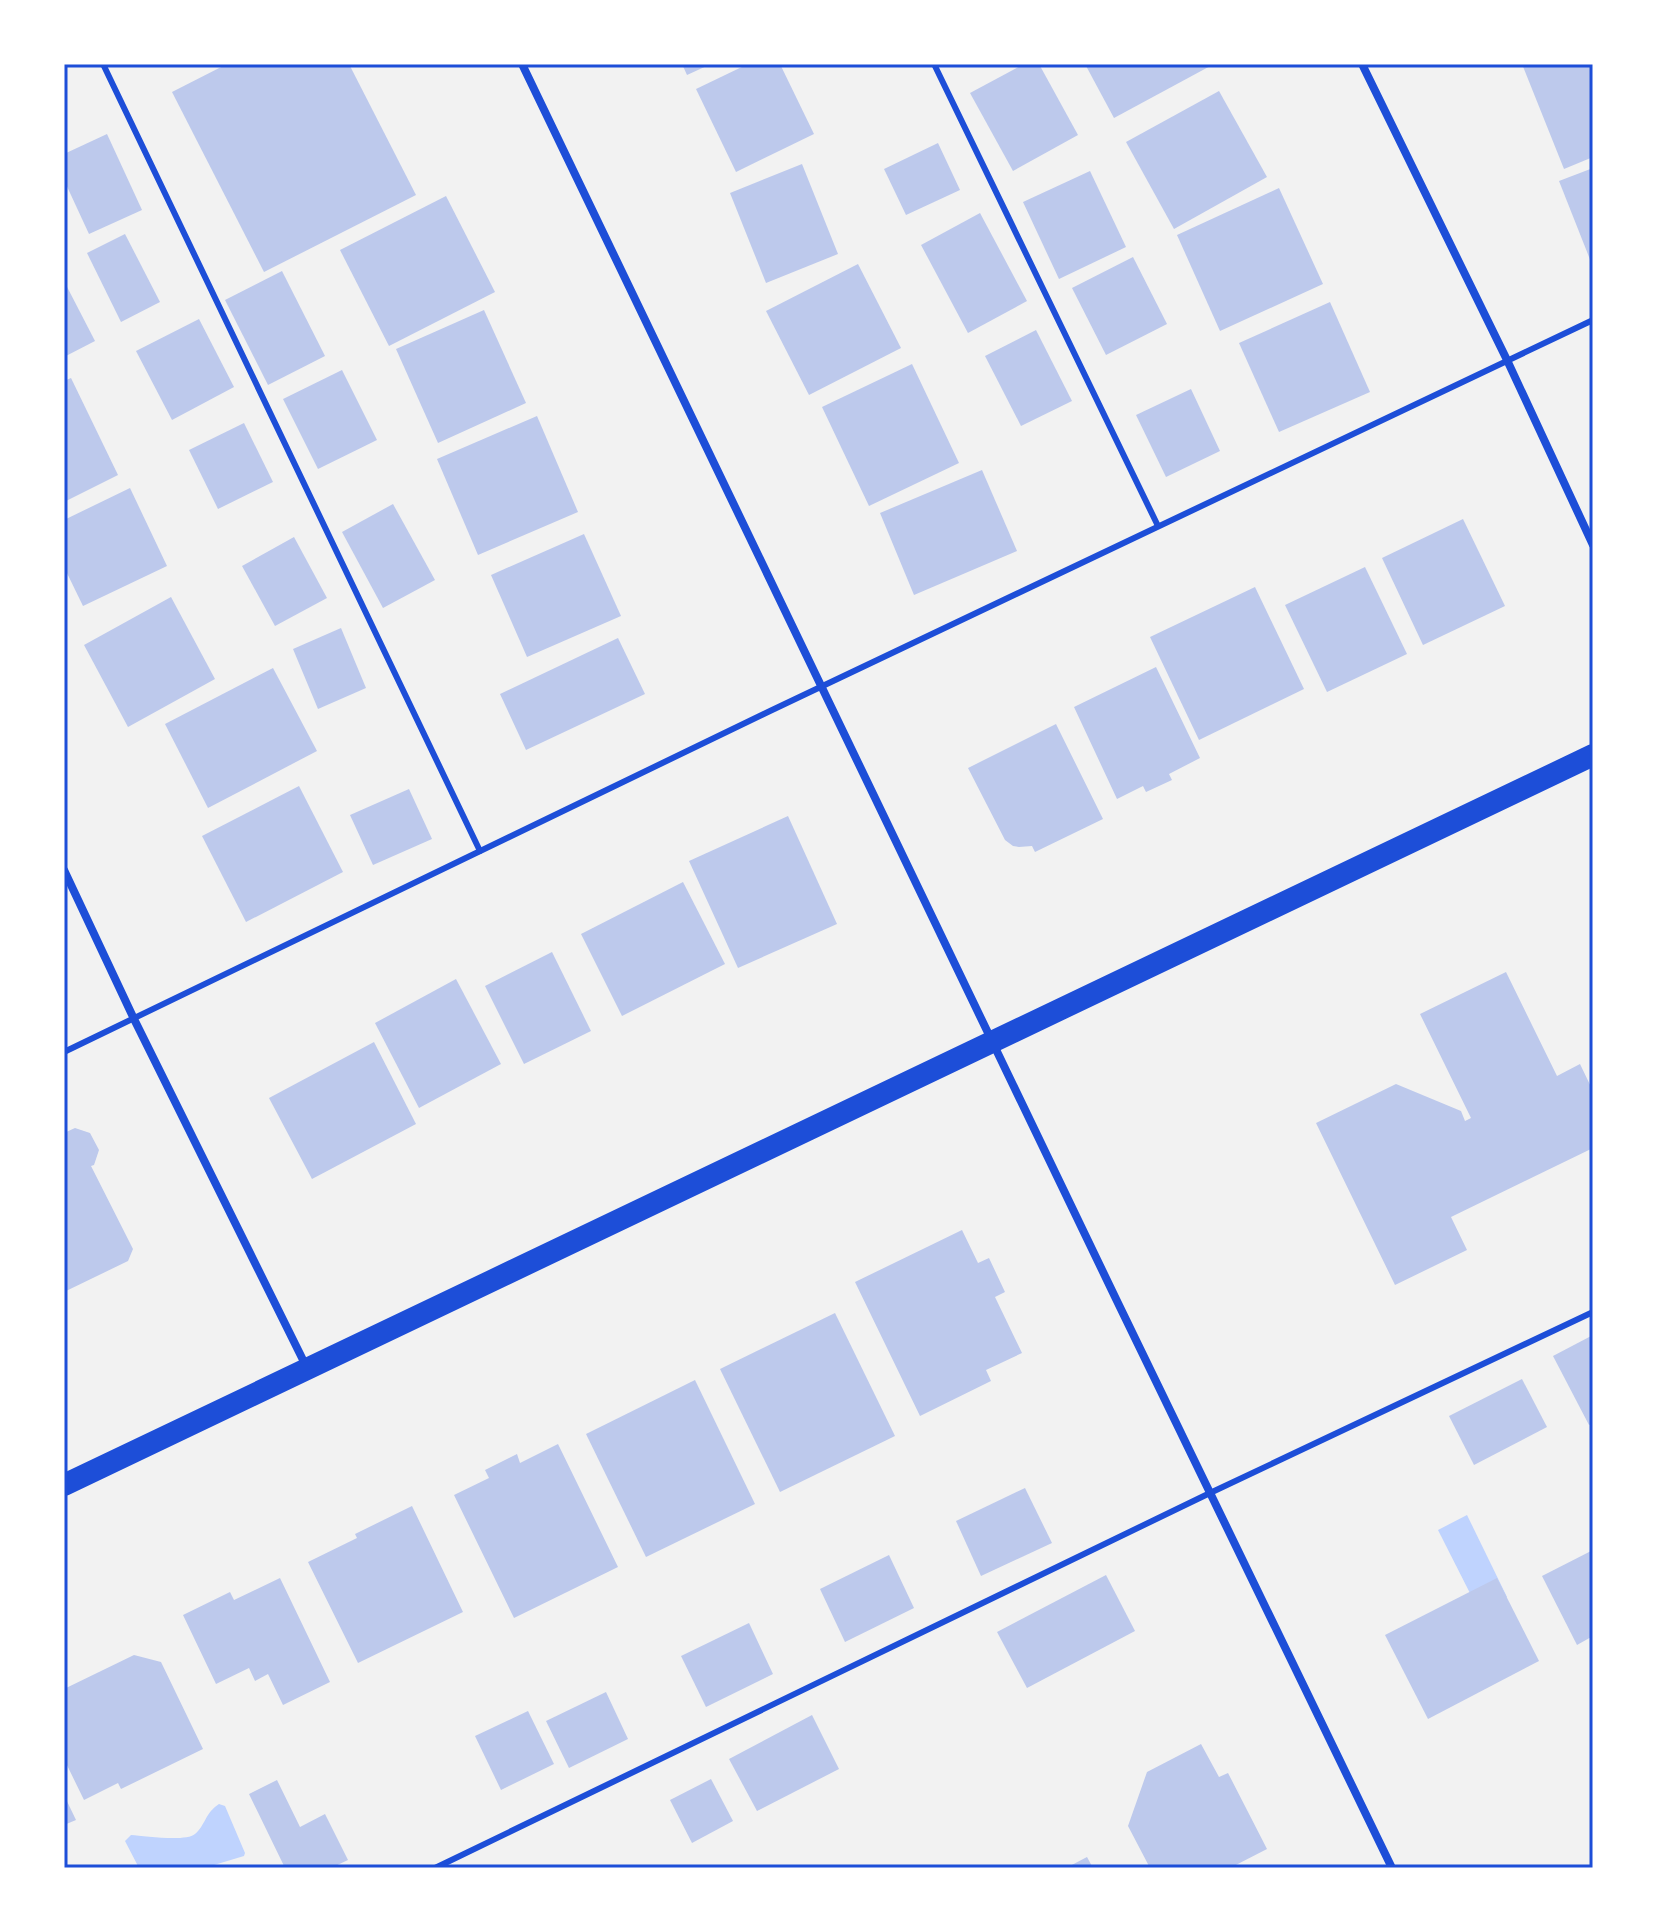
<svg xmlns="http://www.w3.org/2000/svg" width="1657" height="1932" viewBox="0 0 1657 1932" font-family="'Fira Sans Condensed',sans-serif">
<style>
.water{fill:#bfd3fe}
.building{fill:#bdc9ec}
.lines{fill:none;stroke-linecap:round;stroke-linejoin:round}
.service{stroke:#1d4ed8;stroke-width:6}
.minor{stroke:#1d4ed8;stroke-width:8}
.trunk{stroke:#1d4ed8;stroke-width:22}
.neatline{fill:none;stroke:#1d4ed8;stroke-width:3}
</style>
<rect width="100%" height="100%" fill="#f2f2f2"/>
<g class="water">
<path d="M1467,1515L1507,1597L1479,1611L1438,1530Z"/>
<path d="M219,1804L225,1806L245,1853L244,1856L204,1868H139L125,1841L131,1835C144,1836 186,1842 195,1834C205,1826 205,1813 219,1804Z"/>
</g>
<g class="building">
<path d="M227,64H349L416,195L264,272L172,92Z"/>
<path d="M682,64H711L687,75Z"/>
<path d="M748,64H780L814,134L736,172L696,89Z"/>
<path d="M1024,64H1039L1078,135L1013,171L970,93Z"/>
<path d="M1085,64H1214L1114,118Z"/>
<path d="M1522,64H1593V157L1564,169Z"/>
<path d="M1219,91L1267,177L1174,229L1126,142Z"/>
<path d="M107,134L142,210L89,234L64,180V154Z"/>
<path d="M938,143L960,190L906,215L884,169Z"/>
<path d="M802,164L838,254L766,283L730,193Z"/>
<path d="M1593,168V267L1559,181Z"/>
<path d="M1090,171L1126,247L1059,279L1023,202Z"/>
<path d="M1279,188L1323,284L1220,331L1177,235Z"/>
<path d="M446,196L495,292L389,346L340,250Z"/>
<path d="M980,213L1027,301L968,333L921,245Z"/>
<path d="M125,234L160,302L121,322L87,253Z"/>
<path d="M1133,257L1167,324L1106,355L1072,288Z"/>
<path d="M858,264L901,348L809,395L766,311Z"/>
<path d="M282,271L325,356L268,385L225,300Z"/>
<path d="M64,281L95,341L64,357Z"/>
<path d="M1330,302L1370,392L1279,432L1239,343Z"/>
<path d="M484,310L526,403L438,443L396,349Z"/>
<path d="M199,319L234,387L172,420L136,351Z"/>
<path d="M1036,330L1072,401L1021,426L985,356Z"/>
<path d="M912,364L959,463L869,506L822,407Z"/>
<path d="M342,370L377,440L318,469L283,399Z"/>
<path d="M71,378L118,475L64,502V381Z"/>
<path d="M1191,389L1220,451L1166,477L1136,415Z"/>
<path d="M537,416L578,512L478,555L437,459Z"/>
<path d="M244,423L273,482L218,509L189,450Z"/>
<path d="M982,470L1017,551L914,595L880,513Z"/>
<path d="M130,488L167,566L83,606L64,567V520Z"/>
<path d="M393,504L435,580L383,608L342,532Z"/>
<path d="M1463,519L1505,606L1423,645L1382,558Z"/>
<path d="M584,534L621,616L527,657L491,575Z"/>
<path d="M294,537L327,598L275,626L242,566Z"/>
<path d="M1365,567L1407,654L1327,692L1285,605Z"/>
<path d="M1255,587L1304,689L1199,740L1150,637Z"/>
<path d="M171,597L215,679L128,727L84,645Z"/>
<path d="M341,628L366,688L318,709L293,649Z"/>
<path d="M618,638L645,694L526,750L500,694Z"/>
<path d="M1156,667L1200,758L1169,774L1172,780L1146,792L1143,786L1117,799L1074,707Z"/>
<path d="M273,668L317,751L208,808L165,724Z"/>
<path d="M1056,724L1103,819L1035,852L1032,846L1019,847L1013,846L1005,840L968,768Z"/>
<path d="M299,786L343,872L246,922L202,836Z"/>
<path d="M409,789L432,839L373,865L350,815Z"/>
<path d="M788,816L837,924L738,968L689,861Z"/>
<path d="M683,882L725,964L622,1016L581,934Z"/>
<path d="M552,952L591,1031L524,1064L485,986Z"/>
<path d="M1506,972L1557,1076L1580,1064L1593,1091V1148L1451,1217L1467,1250L1395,1285L1316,1123L1396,1084L1461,1111L1465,1121L1471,1118L1420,1014Z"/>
<path d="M456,979L501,1064L419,1108L375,1023Z"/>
<path d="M374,1042L416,1124L312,1179L269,1098Z"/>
<path d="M75,1128L90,1133L99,1150L94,1165L91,1166L133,1249L128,1261L64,1292V1133Z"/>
<path d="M962,1230L978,1263L989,1258L1005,1292L995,1297L1022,1353L986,1370L991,1381L920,1416L855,1282Z"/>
<path d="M835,1313L895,1436L780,1492L720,1369Z"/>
<path d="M1593,1335V1423L1589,1425L1553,1356Z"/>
<path d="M1522,1379L1547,1427L1474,1465L1449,1416Z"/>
<path d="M695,1380L755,1504L646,1557L586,1434Z"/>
<path d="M558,1444L618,1567L514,1618L454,1495L489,1478L485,1470L517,1454L520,1463Z"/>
<path d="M1025,1488L1052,1543L981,1576L956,1521Z"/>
<path d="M412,1506L463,1612L358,1663L308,1562L357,1538L355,1534Z"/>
<path d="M1593,1550V1636L1577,1645L1542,1576Z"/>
<path d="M889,1555L914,1608L845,1642L820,1589Z"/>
<path d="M1106,1575L1135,1631L1027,1688L997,1632Z"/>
<path d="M280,1578L330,1682L283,1705L268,1674L255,1681L249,1668L216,1684L183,1615L230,1592L234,1600Z"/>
<path d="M1497,1578L1539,1661L1428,1719L1385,1635Z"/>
<path d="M749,1623L773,1674L706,1707L681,1656Z"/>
<path d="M134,1655L161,1662L203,1749L121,1789L118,1783L84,1800L64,1759V1689Z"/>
<path d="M606,1692L628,1739L569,1768L546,1721Z"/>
<path d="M528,1711L554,1764L501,1790L475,1736Z"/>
<path d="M812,1715L839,1769L757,1811L729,1759Z"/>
<path d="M1201,1744L1219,1777L1228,1773L1267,1849L1230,1868H1150L1128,1826L1147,1772Z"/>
<path d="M711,1779L733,1821L692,1843L670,1800Z"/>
<path d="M277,1780L300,1827L325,1814L348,1860L331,1868H285L249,1794Z"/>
<path d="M64,1795L76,1820L64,1825Z"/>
<path d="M1087,1857L1093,1868H1066Z"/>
</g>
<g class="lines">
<g class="service">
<path d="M103,64L480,851"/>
<path d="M934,64L1158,526"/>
<path d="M64,1052L770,711L1593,320"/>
<path d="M435,1868L1210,1493L1593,1312"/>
</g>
<g class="minor">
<path d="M522,64L1117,1301L1392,1868"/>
<path d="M1362,64L1507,360L1593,545"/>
<path d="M64,870L134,1019L307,1368"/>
</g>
<path class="trunk" d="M64,1485L1593,755"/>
</g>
<rect width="1657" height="1932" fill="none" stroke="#ffffff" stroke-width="132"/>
<rect x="66" y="66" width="1525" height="1800" class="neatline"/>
</svg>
